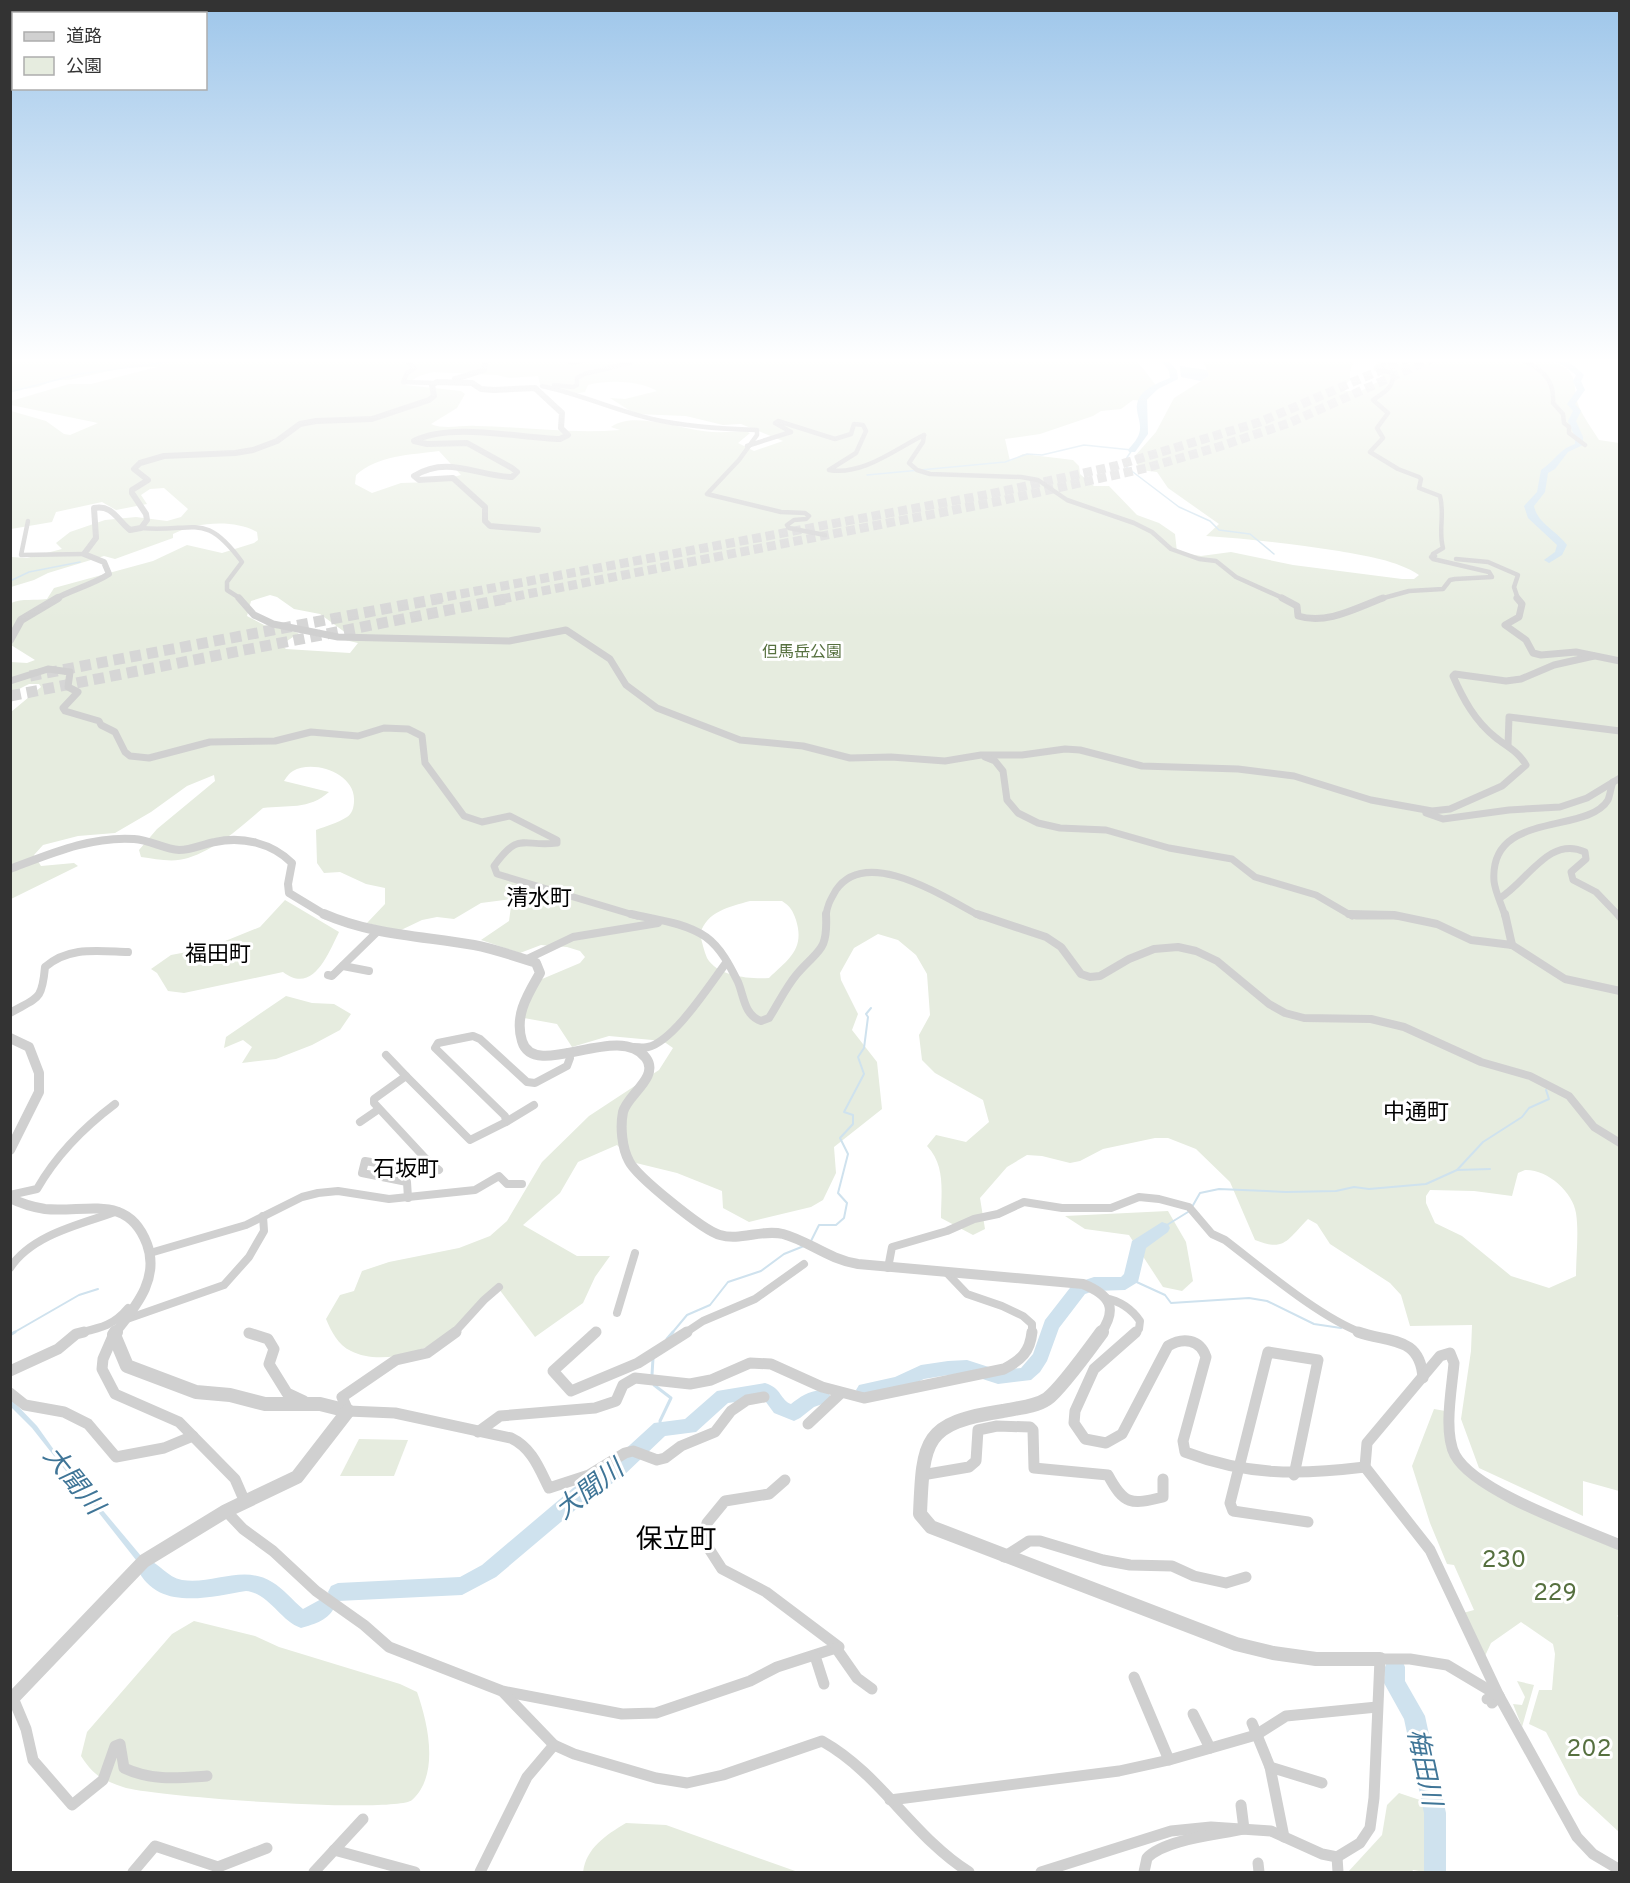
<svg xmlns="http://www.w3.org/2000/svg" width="1630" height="1883" viewBox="0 0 1630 1883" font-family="Overpass,'Noto Sans JP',sans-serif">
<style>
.green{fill:#e6ecdf;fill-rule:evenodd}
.water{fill:#cfe2ee}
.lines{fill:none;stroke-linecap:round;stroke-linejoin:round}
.stream-far2{stroke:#cfe2ee;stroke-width:1.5}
.stream-far1{stroke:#cfe2ee;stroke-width:2}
.stream{stroke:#cfe2ee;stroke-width:3}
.river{fill:#cfe2ee;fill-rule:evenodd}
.motorway-tunnel-far1{stroke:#d6d6d6;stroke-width:9;stroke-dasharray:9 4.5;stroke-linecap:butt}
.motorway-tunnel{stroke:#d6d6d6;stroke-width:11;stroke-dasharray:11 6;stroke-linecap:butt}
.minor-far3{stroke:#d0d0d0;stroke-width:4.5}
.minor-far2{stroke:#d0d0d0;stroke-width:7}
.minor-far1{stroke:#d0d0d0;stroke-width:8}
.minor{stroke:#d0d0d0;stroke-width:11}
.tertiary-far3{stroke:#d0d0d0;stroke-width:6}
.tertiary-far2{stroke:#d0d0d0;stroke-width:8}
.tertiary-far1{stroke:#d0d0d0;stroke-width:10}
.tertiary{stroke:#d0d0d0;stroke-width:14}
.labels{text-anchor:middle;stroke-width:6;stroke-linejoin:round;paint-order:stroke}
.far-park-label{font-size:16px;fill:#56703f;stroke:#fff}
.quarter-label{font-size:22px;fill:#000;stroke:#fff}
.near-park-label{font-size:24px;fill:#56703f;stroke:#fff}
.near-water-label{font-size:26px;font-style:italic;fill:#3f7597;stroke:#fff}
.near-quarter-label{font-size:27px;fill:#000;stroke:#fff}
</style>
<rect width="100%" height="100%" fill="#fff"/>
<g class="green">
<path d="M11,358H1135L1158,388L1146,401L1133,400L1121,409L1101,411L1093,416L1040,434L1005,439L1010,461L1023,454L1073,460L1079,466L1080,474L1094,486H1109L1137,515L1159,523L1175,534L1177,552L1201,556L1231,552L1293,565L1402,579H1414L1419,575C1397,560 1365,556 1339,551C1295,544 1251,539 1206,536L1219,524L1168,488L1157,472L1140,470L1134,457L1156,432L1174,398L1209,376L1202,358H1355L1350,371V380L1344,386L1345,391H1361L1385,378L1373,369L1378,358H1536C1549,360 1568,364 1573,378C1576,387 1575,397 1579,407C1584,418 1592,429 1599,440L1619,443V1491L1583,1481V1516L1479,1468L1461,1419L1471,1351L1472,1325L1410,1326L1401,1295L1390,1283L1330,1244L1317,1224L1308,1219C1287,1240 1285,1252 1255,1240L1230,1182L1196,1149L1168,1138H1155L1103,1149L1080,1161L1070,1163L1042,1156L1027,1155L1007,1167L980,1198L985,1229L973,1235L941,1218C941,1192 946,1166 927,1146L936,1135L966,1142L989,1122L983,1100L935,1073L922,1060L919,1035L930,1015L927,974L916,955L898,940L878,934L854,948L840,973L841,980L858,1014L852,1030L877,1062L882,1109L834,1147L836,1173L823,1200L811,1207L749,1222L723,1208L722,1191L677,1173L636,1163L617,1145L578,1162L560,1193L523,1225L577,1256H610L595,1277L583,1303L535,1337L496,1285C480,1301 457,1328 439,1340C417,1355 376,1364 351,1351C338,1345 331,1331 326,1319L340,1295L354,1291L362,1271L389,1262L459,1248L490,1236L507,1221L542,1162L589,1116L659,1070L673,1048L663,1041L609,1036L572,1047L557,1024L524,1018L535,982L580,963L585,957L580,951L567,947L541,945L520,953L481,940L509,921L512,899L481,903L454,919L437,917L422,920L399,931L367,923L385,904V888L366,884L340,872L324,873L317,863L316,830C326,826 338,823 347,817C352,814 354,807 354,801C356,774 314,759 293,771C289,773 286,778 284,781L329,792C309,810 287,805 263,808C241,827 217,849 188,858C173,863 156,859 141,857L139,850L157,829L215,781L214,775L187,786L151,812L115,833L78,836L43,845L34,855L41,866L74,863L78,866L11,899V712L41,687L39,684H29L11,693V662L27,663L35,660L11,645V603C23,598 34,601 47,599L54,588L153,561L187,545L222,553L254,543L258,540L257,532C234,519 196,522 173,534V538L115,559L104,556L48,573L34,580L11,587V557L27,558L62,549L56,543L70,532L105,520L136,517L167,521L181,517L188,509L164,488L150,489L141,495L147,504L116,510L102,502L56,512L52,522L11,529V411L46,421L64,434L70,435L98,423L11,405V401L69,384H91L157,367L122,368L69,380H55L38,387L11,391ZM433,372L497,375L509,378L538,376L540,384L558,388L566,395L585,392L588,385C608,380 639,380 657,391L625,399L610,398L635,414L686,416L723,425L741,424L783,441L754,451L738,443L750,433L745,431C731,432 717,433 703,431C678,428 633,411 611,427L620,430C572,434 524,427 476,426C462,425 444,430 431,424L457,408L465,394L461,391L405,385L419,376ZM439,451L461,475L433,482L401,483L372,493L355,484L356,475C378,455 410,455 439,451ZM270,595L277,597L294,609L320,614L346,633L345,640L358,643L350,653L286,649L281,645L299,633L264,625L247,616L251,601ZM750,901H782C790,906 793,911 796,920C805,949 789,959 769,978C750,979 718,977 707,958C704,951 702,942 700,934C707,911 729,907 750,901ZM1525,1170C1547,1169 1573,1192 1576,1213C1579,1233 1576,1256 1576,1276L1549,1288L1511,1276L1462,1236L1435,1223L1426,1203V1196L1430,1190L1474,1191L1512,1196L1518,1173Z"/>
<path d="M285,900L339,932C328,954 313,995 283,972L184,993L168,991L157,973L151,969L171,955L208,948L260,927Z"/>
<path d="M286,996L312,1003L334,1004L351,1014L340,1030L312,1045L276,1059L242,1063L252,1047L243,1040L224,1048L226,1037Z"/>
<path d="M1168,1211L1186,1242L1193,1281L1182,1291L1163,1287L1129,1235L1085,1229L1065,1216Z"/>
<path d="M1434,1409L1451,1412L1456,1456L1480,1479L1619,1545L1620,1613L1617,1616L1620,1618L1619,1832L1579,1795L1546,1732L1529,1724L1539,1690H1552L1555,1654L1553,1644L1521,1622L1491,1643L1485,1656L1463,1613L1474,1610L1454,1565L1447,1564L1430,1523L1412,1466Z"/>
<path d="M359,1439L408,1440L394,1476H340Z"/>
<path d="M194,1621L255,1636L279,1647L400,1684L417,1692C428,1723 440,1775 412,1800C396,1814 152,1797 123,1787C101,1779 94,1776 81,1756L87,1732L172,1634Z"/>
<path d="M1517,1681L1534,1685L1522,1727L1513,1704L1522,1705L1525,1697Z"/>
<path d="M1399,1793L1426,1802L1425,1872L1413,1870L1412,1872H1348L1382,1835L1387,1805Z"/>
<path d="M626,1823L666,1825L798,1872H583C586,1848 606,1835 626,1823Z"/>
</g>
<g class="water">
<path d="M1180,366L1207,370L1209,376L1201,381L1181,377Z"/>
<path d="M10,1398L37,1426L64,1464L141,1556L136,1560L32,1428L11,1407Z"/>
</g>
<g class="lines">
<g class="stream-far2">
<path d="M10,392L79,374L183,360"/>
<path d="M867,475L1005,462L1027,454L1042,455L1084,445L1132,450L1124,462L1125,466L1179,507L1210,521L1219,530L1250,534L1274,554"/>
<path d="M10,581L29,572L80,562"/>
</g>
<g class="stream-far1">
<path d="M1457,1170L1490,1169"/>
<path d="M1192,1207L1200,1193L1219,1189L1286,1192L1336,1191L1354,1187L1369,1189L1426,1184L1457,1170L1483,1142L1522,1117L1529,1108L1549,1099L1546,1090"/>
<path d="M1162,1228L1188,1212"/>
<path d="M811,1241L819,1225H836L844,1218L847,1203L838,1193L848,1154L840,1138L853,1124V1115L844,1112L864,1074L858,1057L864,1048L868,1017L866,1014L871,1008"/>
<path d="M1130,1279L1165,1295L1171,1303L1249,1298L1267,1301L1314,1324L1341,1328"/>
<path d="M13,1333L79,1295L98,1289"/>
<path d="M672,1333L687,1315L710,1305L728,1282L761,1271L784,1254L804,1246"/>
</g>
<g class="stream">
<path d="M10,1335L15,1332"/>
<path d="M667,1339L673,1332"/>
<path d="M652,1375L653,1358"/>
<path d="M654,1385L671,1398L660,1421L661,1428"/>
</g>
<g class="river">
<path d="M1159,358H1167L1177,371L1178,379L1158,389L1147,399L1148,434L1135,452H1129L1128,450C1132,445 1137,440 1139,434C1142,426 1138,418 1137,410C1135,391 1156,384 1170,378L1169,371Z"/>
<path d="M1545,358C1562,357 1573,363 1584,375L1581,381L1585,390L1575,404L1581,411L1576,421L1583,437V445L1568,452L1555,469L1548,473L1545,492L1534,506C1537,523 1557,531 1567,545L1562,555L1549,563L1544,560L1555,552L1557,545L1528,518L1524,506L1537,492L1541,470C1555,461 1558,450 1575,444V437L1568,421L1573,411L1567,404L1577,390L1573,381L1576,375L1564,366Z"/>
<path d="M1162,1222L1168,1224L1170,1228L1168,1232L1146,1248L1138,1282L1125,1290L1094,1291L1085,1294L1059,1328L1047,1361L1040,1372L1031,1380L998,1384L967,1374L948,1375L924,1379L899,1391L865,1397L859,1395L856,1390L859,1385L895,1377L921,1365L948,1361L967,1360L998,1370L1021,1368L1033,1354L1045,1320L1073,1284L1094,1277H1121L1124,1274L1132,1241Z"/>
<path d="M765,1383C782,1388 780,1400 791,1404C801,1396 815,1387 828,1392L831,1397L828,1402L814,1407L800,1418L794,1421L774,1413L763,1398L728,1403L696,1432L665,1436L622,1477L587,1500L496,1577L462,1595L338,1601L331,1598L328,1592L331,1586L338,1583L460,1577L482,1565L573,1488L608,1465L654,1423L685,1419L717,1391Z"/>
<path d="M147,1559C160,1564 167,1577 182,1580C213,1585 243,1564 272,1582C284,1589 292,1600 303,1609L325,1597L332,1599L335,1606C329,1620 315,1624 301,1628C280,1621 269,1593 246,1591C210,1597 157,1612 137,1568L140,1562Z"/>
<path d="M1395,1657L1402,1660L1405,1667V1681L1425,1716L1446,1813V1872H1424V1813L1404,1719L1384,1683L1385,1667L1388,1660Z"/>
</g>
<g class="motorway-tunnel-far1">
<path d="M434,599L990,494L1115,466L1260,422L1409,358"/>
<path d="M502,599L1000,501L1146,468L1218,447L1289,423L1434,358"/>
</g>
<g class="motorway-tunnel">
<path d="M30,676L442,598"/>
<path d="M10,696L510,598"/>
</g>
<g class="minor-far3">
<path d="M403,358L415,368L407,373L403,382L433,383"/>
<path d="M560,358L572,363L594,358"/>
<path d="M1386,358L1381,370L1393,373C1394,388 1384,392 1373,400L1388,413L1377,428L1383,438L1370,452L1398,469L1419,477L1421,479L1419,488L1440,496C1445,515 1438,530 1443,548L1433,554L1435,556"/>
<path d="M1394,358H1403"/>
<path d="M1519,358C1540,369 1555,377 1553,403L1563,414L1564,423L1569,427V433L1585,445"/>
<path d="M554,385L573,387L577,385V378L584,374L630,363L626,358"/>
<path d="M542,386C580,394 614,410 652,419C687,427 722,429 757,430V435L739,460L707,494L781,512L805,513L809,516L806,519L794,520L787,525L789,528L825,535"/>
<path d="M924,435L923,442L909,463L917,470L930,474L1021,477L1038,480L1067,500L1134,523L1152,532L1171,549L1199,559L1216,561L1236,577L1285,599"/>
<path d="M747,446L791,432L775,423L778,421L835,439L851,434L854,424L863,425L866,431L856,453L829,470C863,476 895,449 924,435"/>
<path d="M28,521L21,555L84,554"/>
<path d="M141,528C195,533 204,510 242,562L227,582V590L241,599"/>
<path d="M1456,559L1488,562L1518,575L1514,587L1518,599"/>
<path d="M1380,599L1409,591L1443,589L1450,580L1455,579L1492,577L1489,572L1433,559L1431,557L1433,555"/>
</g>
<g class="minor-far2">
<path d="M239,598L254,615L273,624L338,637L509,641L566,630L610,659L626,685L657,708L740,740L803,746L850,758L891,757L945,761L981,755H1022L1065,749L1080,750L1142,766L1238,769L1294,776L1371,800L1432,811L1450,809L1502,786L1526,765C1518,751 1507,747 1495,737C1475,721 1463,699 1453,676L1455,674L1506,681L1521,679L1554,665L1594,656"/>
<path d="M1282,598L1297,606L1298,616C1327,625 1356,608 1383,598"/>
<path d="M1517,598L1522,604L1519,617L1505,625L1526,640L1533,653L1541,655L1576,652L1620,661"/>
<path d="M10,681L48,669L70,672L68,687L78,692L63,708L65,711L99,721L101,725L115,732L125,752L130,756L149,758L210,742L275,741L311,732L358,736L384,728L408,729L422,736L425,763L464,816L482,822L510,816L557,840V843C522,847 519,831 494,866L497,874L637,916"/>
<path d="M1508,745L1509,717L1620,731"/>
<path d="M985,757L995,761L1003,771L1007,800L1018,813L1038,823L1060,828L1106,830L1169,848L1232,859L1255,877L1316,895L1352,916"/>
<path d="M1426,813L1443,819L1509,810L1560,807L1587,798L1620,778"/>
<path d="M1500,898C1527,882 1549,835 1585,852L1586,859L1571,872L1573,880L1596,892L1619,916"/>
<path d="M826,916C827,905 831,899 836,890C867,845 945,898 980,916"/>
<path d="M1356,916H1398"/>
<path d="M1505,916C1502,905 1495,892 1494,881C1489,810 1587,835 1608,800C1610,795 1611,787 1613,782"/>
</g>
<g class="minor-far1">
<path d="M631,914C656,920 684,922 706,937C721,948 730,966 738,982C744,996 744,1015 761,1021L769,1018C778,1004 786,987 797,974C818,949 828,953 826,914"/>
<path d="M977,914L1046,937L1061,947L1081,974L1090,977L1100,976L1129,959L1154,949L1178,947L1196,951L1217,961L1269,1004L1285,1013L1304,1018L1371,1019L1404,1027L1481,1062L1530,1076L1569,1096L1594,1127L1620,1143"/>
<path d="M1349,914L1394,915L1437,924L1471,940L1512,945L1565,979L1620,991"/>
<path d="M1505,914L1512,945"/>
<path d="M1618,914L1620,917"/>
<path d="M527,959L573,937L658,923"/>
<path d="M343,966L369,971"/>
<path d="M328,975L332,976L376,933"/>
<path d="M10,1013C38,997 42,1001 45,967C69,946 98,951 128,952"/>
<path d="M634,1047C639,1047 644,1048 648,1047C674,1041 710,984 726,963"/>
<path d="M386,1055L406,1076"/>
<path d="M360,1122L379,1109"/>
<path d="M506,1122L534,1105"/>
<path d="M426,1159L439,1170"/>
<path d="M10,1195L37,1189C57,1154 83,1128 115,1104"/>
<path d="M408,1198L407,1182L362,1173L365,1161L400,1167L426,1159L374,1103V1099L406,1076L470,1140L506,1122L505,1116L435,1048L438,1043L473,1036L480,1039L527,1082L535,1083L567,1066L570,1058L568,1052"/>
<path d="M150,1253L246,1225L302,1197L318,1193L338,1191L389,1199L475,1190L499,1176L507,1184H522"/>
<path d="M10,1268C32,1234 82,1224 118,1211"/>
<path d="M888,1268L892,1247L947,1231L974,1219L998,1214L1024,1202L1062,1208H1111L1139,1197L1159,1199L1189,1207L1212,1234L1225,1240C1263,1269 1319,1317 1362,1333"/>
<path d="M946,1272L967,1294L1002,1306L1023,1316L1032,1324V1333"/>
<path d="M1105,1298C1120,1301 1131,1308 1140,1321L1139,1329L1134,1333"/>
<path d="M617,1313L635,1253"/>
<path d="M127,1319L224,1285L249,1257L264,1231L263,1216"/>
<path d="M78,1333C100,1328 113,1326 128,1308"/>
<path d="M454,1333L484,1300L499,1287"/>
<path d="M685,1333L703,1321L755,1299L804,1264"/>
</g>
<g class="minor">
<path d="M456,1332L427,1353L396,1360L342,1397L348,1411L395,1413L511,1438C532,1448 539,1468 549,1488L589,1475L625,1453L633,1451L657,1460L665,1458L681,1446L715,1432L731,1411L747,1400L764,1397"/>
<path d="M596,1332L553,1371L571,1391L638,1363L687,1332"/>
<path d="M1136,1332L1094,1369L1075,1411L1074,1423L1085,1439L1106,1443L1122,1434L1168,1346C1183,1337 1200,1339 1206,1357L1183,1441L1185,1452C1248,1476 1299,1475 1365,1467"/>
<path d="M1358,1332C1388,1343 1420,1335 1423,1378"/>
<path d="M249,1333L268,1339L274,1349L269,1364L287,1393L304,1401"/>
<path d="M113,1336L103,1359L102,1369L115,1394L179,1422L235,1479L245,1502"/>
<path d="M10,1371L58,1349L76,1334L84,1332"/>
<path d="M10,1393L25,1405L64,1412L88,1424L116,1457L164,1448L193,1436"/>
<path d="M808,1424L841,1393"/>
<path d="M478,1432L500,1416L595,1408L616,1401L623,1385L635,1378L690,1384L711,1380L750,1363L771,1364L822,1387L864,1398L1004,1369C1021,1360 1030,1352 1032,1332"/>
<path d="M922,1475L969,1467L976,1461L978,1430L997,1426L1030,1427L1033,1430L1034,1468L1108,1475C1124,1505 1131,1505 1163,1497V1479"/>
<path d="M1294,1475L1318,1360L1268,1352L1230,1503L1233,1511L1308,1522"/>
<path d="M226,1511L243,1529L273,1551L316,1591L364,1625L389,1647L502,1691L622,1714L656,1713L750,1681L777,1667L839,1647L766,1592L722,1569L704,1541L707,1523L725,1501L769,1494L785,1480"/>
<path d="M1620,1545C1581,1528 1475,1492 1455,1455C1443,1432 1452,1388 1454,1363L1450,1353L1440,1356L1367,1443L1365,1467L1430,1550L1499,1696L1577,1837L1593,1854L1620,1870"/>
<path d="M1004,1557L1029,1541H1040L1103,1560L1130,1565L1172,1566L1194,1576L1226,1583L1246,1577"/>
<path d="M836,1648L857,1678L872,1689"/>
<path d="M815,1656L824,1684"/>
<path d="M1134,1677L1169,1760"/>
<path d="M503,1692L554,1745L574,1754L656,1778L687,1783L723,1775L822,1741C881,1774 912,1836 969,1872"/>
<path d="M13,1698L26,1729L33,1760L72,1805L103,1780L115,1746L120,1744L124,1768C151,1781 178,1778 207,1776"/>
<path d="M1487,1699L1499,1696L1492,1703"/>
<path d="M1193,1714L1210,1748"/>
<path d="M1252,1723L1270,1767L1284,1837"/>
<path d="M1270,1767L1322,1783"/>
<path d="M890,1800L1119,1771L1169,1760L1256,1735L1286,1716L1377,1707"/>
<path d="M334,1850L415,1872"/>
<path d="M1337,1857L1338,1872"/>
<path d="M1258,1863L1259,1872"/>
<path d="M133,1872L155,1846L218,1867L267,1848"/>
<path d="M314,1872L363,1819"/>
<path d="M480,1872L527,1777L554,1745"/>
<path d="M1041,1872L1171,1831L1211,1827L1271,1831L1322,1854L1337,1857L1360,1843L1370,1828L1374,1798L1380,1659H1410L1447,1665L1499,1696"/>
<path d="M1144,1872L1147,1858C1165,1839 1218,1835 1244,1829L1241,1805"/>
</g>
<g class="tertiary-far3">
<path d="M455,379L484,370L486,358"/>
<path d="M55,599C73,589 92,585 109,574L104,562L84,554L96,538L94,508C112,504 118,521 130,530L141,528L147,520L146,514L132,493V490L148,480L134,469L140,463L164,456L235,453L253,450L277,441L300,424L316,421L372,419L429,400L434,396L432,385L437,382L472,383L481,389L494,390L535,388L562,413L561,428L568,435L560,439C518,438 452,422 414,441L427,444L467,443L512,468L517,472L512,477C476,476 448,455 414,476L419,480L453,478L485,507V521L490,526L538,530"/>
</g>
<g class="tertiary-far2">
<path d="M10,640L21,620L58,598"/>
<path d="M10,869C50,854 91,836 134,839C150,840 164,849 179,850C192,850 203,844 215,842C242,836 272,843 292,863L288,884L289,893L327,916"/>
</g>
<g class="tertiary-far1">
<path d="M324,914C372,935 422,936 474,945C495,949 515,956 536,963L540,973C528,994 514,1015 522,1041C534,1082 619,1021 646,1058C660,1077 627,1095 623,1112C620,1127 622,1148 629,1161C636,1176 704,1231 720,1235C740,1241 762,1229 783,1234C809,1241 828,1259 858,1264L1083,1284C1110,1295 1118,1308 1101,1333"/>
<path d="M10,1038L29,1047L39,1073V1092L10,1150"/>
<path d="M10,1198C22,1204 32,1207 45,1209C86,1213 128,1193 147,1244C160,1279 135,1307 115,1333"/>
</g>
<g class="tertiary">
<path d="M116,1332L114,1335L127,1366L196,1392L230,1395L265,1404H320L348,1411"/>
<path d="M1102,1332C1091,1347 1060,1390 1047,1399C1035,1407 1016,1408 1003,1411C924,1423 923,1439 920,1514L931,1527L1236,1644L1273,1653L1316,1659H1380"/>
<path d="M10,1701L144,1561L226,1511L297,1477L348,1411"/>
</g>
</g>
<linearGradient id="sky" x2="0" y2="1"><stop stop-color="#9ec6ea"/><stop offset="0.58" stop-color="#fff"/><stop offset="1" stop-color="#fff" stop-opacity="0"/></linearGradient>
<rect width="1630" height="621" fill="url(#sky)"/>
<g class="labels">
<g class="far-park-label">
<text x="802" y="657">但馬岳公園</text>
</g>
<g class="quarter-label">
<text x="539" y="905">清水町</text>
<text x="218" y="961">福田町</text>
<text x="1416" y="1119">中通町</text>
<text x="406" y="1176">石坂町</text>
</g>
<g class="near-park-label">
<text x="1504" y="1567">230</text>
<text x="1555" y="1600">229</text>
<text x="1589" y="1756">202</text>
</g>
<g class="near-water-label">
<text transform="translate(74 1480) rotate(51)" y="9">大聞川</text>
<text transform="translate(589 1489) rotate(-38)" y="9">大聞川</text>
<text transform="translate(1425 1767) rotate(78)" y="9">梅田川</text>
</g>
<g class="near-quarter-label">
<text x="676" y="1548">保立町</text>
</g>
</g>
<rect width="1630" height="1883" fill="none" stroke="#333333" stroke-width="24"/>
<rect x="12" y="12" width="195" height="78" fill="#ffffff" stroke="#adadad" stroke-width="1.5"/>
<rect x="24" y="32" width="30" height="9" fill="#d0d0d0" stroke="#adadad" stroke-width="1.5"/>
<text x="66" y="42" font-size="18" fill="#333333">道路</text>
<rect x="24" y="57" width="30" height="18" fill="#e6ecdf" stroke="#adadad" stroke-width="1.5"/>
<text x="66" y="72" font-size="18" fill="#333333">公園</text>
</svg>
